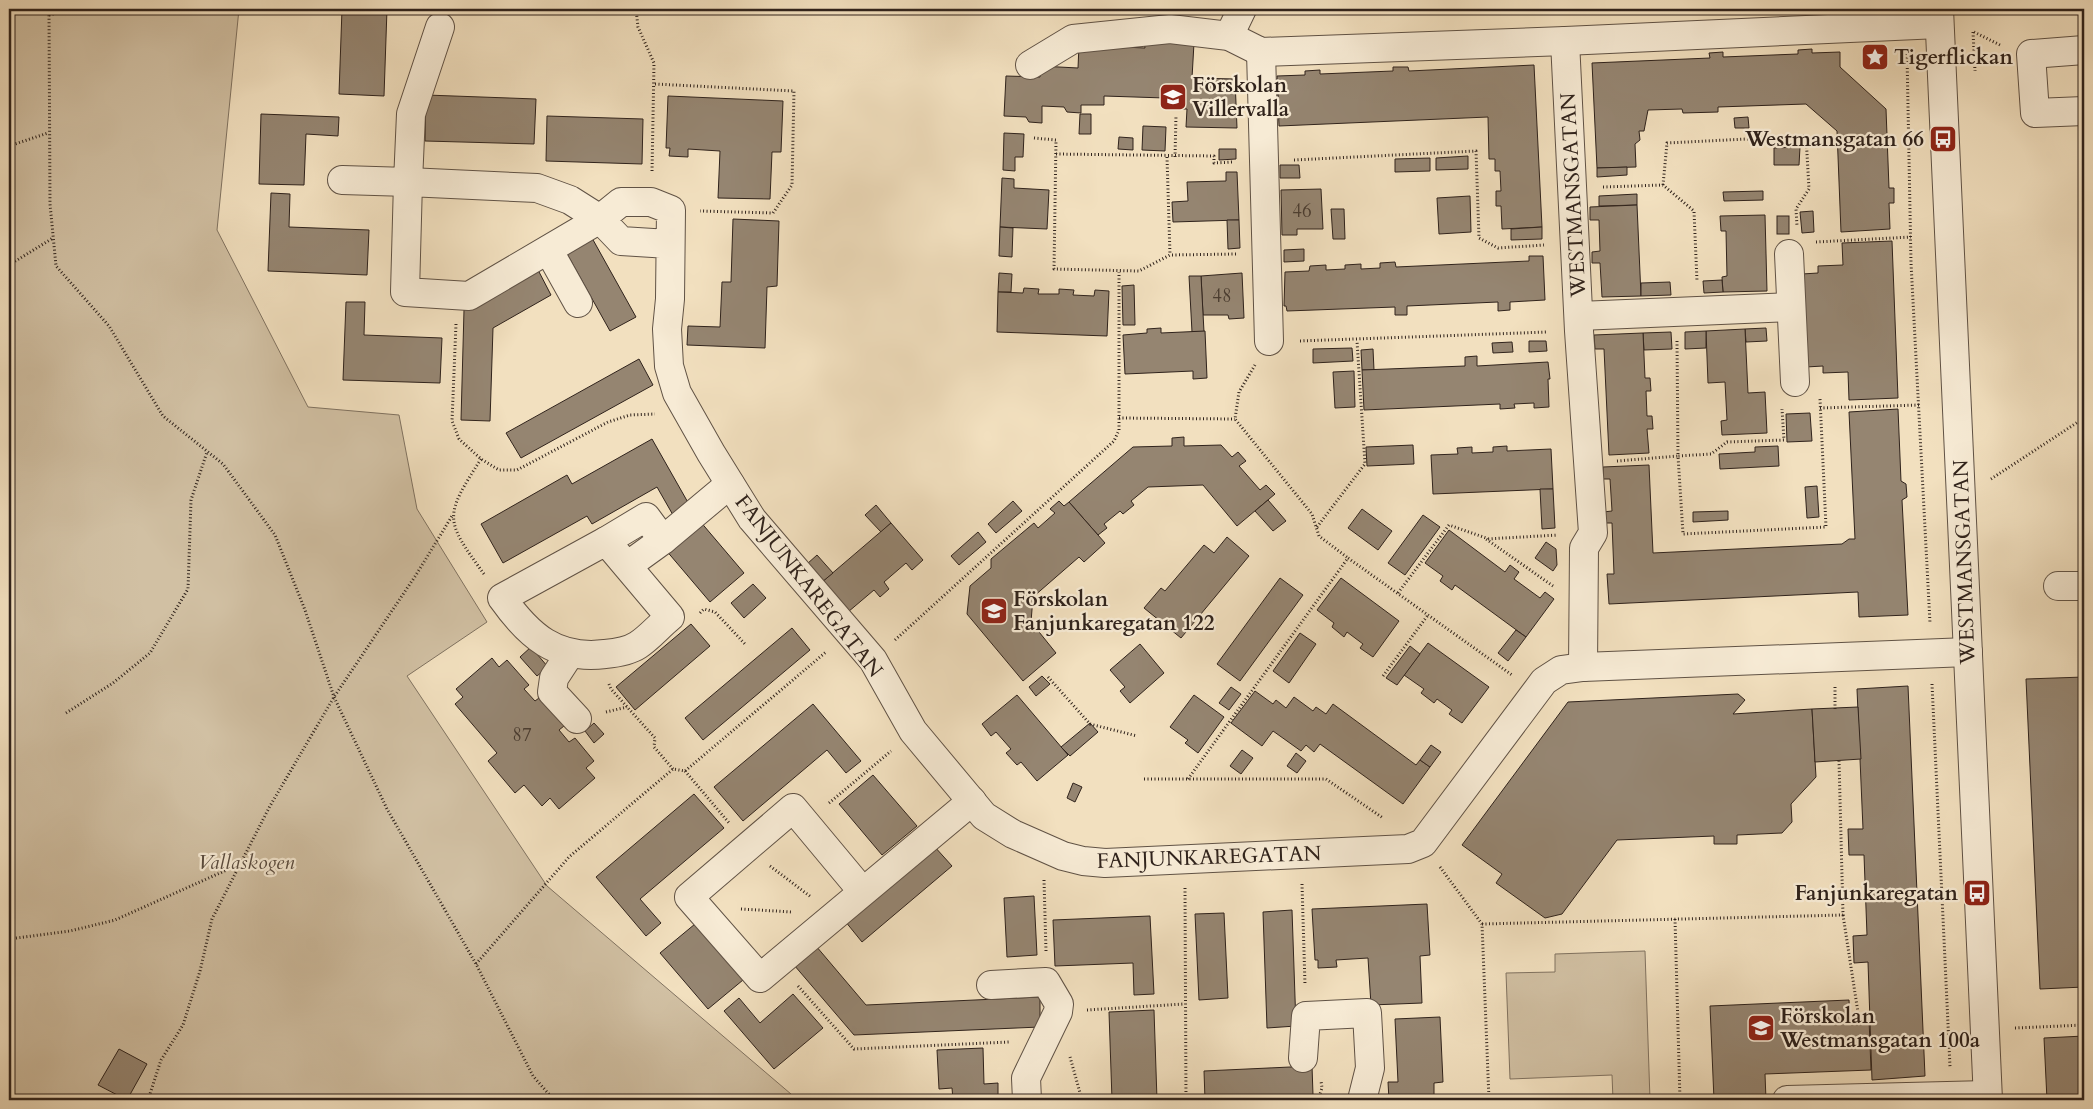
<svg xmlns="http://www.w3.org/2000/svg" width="2093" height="1109" viewBox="0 0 2093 1109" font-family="Cardo,serif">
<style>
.green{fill:#d1c0a3;stroke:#807260}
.building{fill:#958571;stroke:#30231c}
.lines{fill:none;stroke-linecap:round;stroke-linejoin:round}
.minor-casing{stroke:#605245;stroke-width:30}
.path{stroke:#30231c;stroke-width:3;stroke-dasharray:1 2.5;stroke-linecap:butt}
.minor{stroke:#f7ebd5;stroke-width:28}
.labels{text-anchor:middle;stroke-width:4.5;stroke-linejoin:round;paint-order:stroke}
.number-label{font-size:19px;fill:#493c31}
.poi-label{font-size:21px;font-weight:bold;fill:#30231c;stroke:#f7ebd5;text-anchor:start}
.street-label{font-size:21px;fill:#30231c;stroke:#f7ebd5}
.park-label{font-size:21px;font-style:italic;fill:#584a3e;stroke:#f7ebd5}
</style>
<rect width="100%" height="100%" fill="#f2e0bf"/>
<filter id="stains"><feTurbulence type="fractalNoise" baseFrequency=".004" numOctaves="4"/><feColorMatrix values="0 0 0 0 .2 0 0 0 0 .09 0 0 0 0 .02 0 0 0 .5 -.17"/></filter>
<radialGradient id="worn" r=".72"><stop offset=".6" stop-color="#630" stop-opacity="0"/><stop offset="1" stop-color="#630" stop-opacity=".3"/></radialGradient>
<g class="green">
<path d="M9,9H239L217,230L308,407L399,415L417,509L487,622L407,676L547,886L798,1100H9Z"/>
<path d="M1645,951L1650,1100H1613L1612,1075L1510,1079L1506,973L1555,972V954Z"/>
</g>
<g class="building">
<path d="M342,9H420H387L384,96L339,94Z"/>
<path d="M1144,41L1194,43L1192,78L1235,79L1237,128L1186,127L1187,109H1174L1165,98L1104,96V105H1081V113L1067,112L1064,107L1042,106V123L1029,122L1026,117L1004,116L1006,76L1040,77V66L1078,68L1079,45L1145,48Z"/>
<path d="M1812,49V53L1840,52V67L1886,109L1889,188H1894V203H1889L1890,229L1841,232L1837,131L1806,104L1718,107V112L1683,113L1682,109L1648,110L1644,131H1639L1640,140L1635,144L1636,167L1597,168L1592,63L1710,58L1709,53L1723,52V57L1798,54V50Z"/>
<path d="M1534,65L1542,227L1502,229L1501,206H1496V191H1501L1500,171H1495V159H1489L1488,117L1279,126L1277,76L1305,75V71L1320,70V74L1393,71V67H1408L1409,71Z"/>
<path d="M1269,79H1277L1279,112H1271Z"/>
<path d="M426,95L536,99L534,144L425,141Z"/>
<path d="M668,96L783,101L781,152H772L770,199L718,198L720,151L688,149V157L669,156L670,148H666Z"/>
<path d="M261,114L339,117L338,136L306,134L304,185L259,184Z"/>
<path d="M1080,114H1091V134H1079Z"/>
<path d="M547,116L643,119L642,164L546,161Z"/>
<path d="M1748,117L1749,128H1735L1734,118Z"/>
<path d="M1143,126L1166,127L1165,151L1142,150Z"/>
<path d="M1004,133L1024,134L1023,157H1015V171L1003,170Z"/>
<path d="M1119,137L1133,138V150L1118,149Z"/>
<path d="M1800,147L1799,165H1774V148Z"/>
<path d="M1219,149H1236V159L1219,160Z"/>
<path d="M1468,156V169L1436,170V158Z"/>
<path d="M1430,158V171L1395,172V159Z"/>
<path d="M1280,165H1299L1300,178H1280Z"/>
<path d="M1627,167V175L1597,177V168Z"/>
<path d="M1226,172H1237L1239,220L1173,222L1172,202L1188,201L1187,182L1226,181Z"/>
<path d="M1002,178L1014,179V188L1049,190L1047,229L1000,227Z"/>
<path d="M1321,189L1323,229H1297V235H1282L1281,190Z"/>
<path d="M1763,191V200L1724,201L1723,192Z"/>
<path d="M271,193L290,194L289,227L369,230L367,275L268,271Z"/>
<path d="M1637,194V205L1599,206V196Z"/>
<path d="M1470,196L1471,232L1439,234L1437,198Z"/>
<path d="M1637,205L1641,296L1602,297L1600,263H1592V252L1600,251L1599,220H1590V207Z"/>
<path d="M1331,209H1344L1345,239H1333Z"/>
<path d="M1813,211L1814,232L1802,233L1800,212Z"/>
<path d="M1765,215L1767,291L1723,292L1722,277L1727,276L1726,231H1721L1720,216Z"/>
<rect x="1777" y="216" width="12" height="18"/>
<path d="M733,219L779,221L777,286L767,287L765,348L687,345L688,326L720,327L722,282H731Z"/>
<path d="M1227,220H1239L1240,248L1228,249Z"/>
<path d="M1000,227L1013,228L1012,257L999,256Z"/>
<path d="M1542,227V239L1511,240V229Z"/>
<path d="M592,238L636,317L610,331L566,252Z"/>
<path d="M1892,241L1898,398L1849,400L1848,372L1823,373V366L1806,367L1802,274L1818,273V266L1843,265L1842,243Z"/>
<path d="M1304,249V261L1284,262V250Z"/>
<path d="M1529,256H1543L1545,300L1510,302V310L1498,311V302L1407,306V315H1395V307L1287,311L1286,306H1284L1285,272L1309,271L1310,266L1326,265V270L1345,269V265L1361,264V269L1380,268V263L1395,262L1396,267L1529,261Z"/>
<path d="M537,268L551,295L493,328L490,421L461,420L464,310Z"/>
<path d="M999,273L1012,274L1011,292H998Z"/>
<path d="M1242,273L1244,318L1229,319L1228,315H1203L1201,276Z"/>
<path d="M1189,276H1201L1204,332H1192Z"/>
<path d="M1722,280L1723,292L1704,293L1703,281Z"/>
<path d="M1670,282L1671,295L1641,296V283Z"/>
<path d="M1134,285L1135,325H1123L1122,286Z"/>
<path d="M1024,288L1039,289L1038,294H1059V289L1074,290L1073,295L1094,296L1095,290L1109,291L1107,336L997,332L998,292L1023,293Z"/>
<path d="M346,302H365L364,335L442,338L440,383L343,380Z"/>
<path d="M1161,328V333L1205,331L1207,378L1193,379V371L1125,374L1123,335L1147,333V329Z"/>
<path d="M1766,328L1767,341L1746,342L1745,329Z"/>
<path d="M1745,329L1748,393L1765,392L1767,433L1722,435L1721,421L1727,420L1725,382L1708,383L1706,331Z"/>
<path d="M1706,331V348L1685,349V332Z"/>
<path d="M1671,332L1672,349L1644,350L1643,333Z"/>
<path d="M1643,333L1645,378H1650L1651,391H1646L1647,416H1652L1653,429H1647L1649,453L1609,455L1604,349H1595L1594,335Z"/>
<path d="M1529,341H1546L1547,351L1529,352Z"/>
<path d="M1512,342L1513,352L1493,353L1492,343Z"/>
<path d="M1352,348L1353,361L1313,363V349Z"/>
<path d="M1373,349L1374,370H1362L1361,350Z"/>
<path d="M1477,356V366L1548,362L1550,379H1548L1549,407L1534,408V403L1514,404L1515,408L1500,409V404L1364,410L1362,370L1465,366V357Z"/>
<path d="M639,359L653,385L521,458L506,433Z"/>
<path d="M1354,371L1355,407L1335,408L1333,372Z"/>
<path d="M1898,409L1901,481L1906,484L1907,497L1902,500L1908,615L1859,617L1858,592L1609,604L1607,574H1614L1612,523H1604L1603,512L1612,511L1610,479H1603V467L1649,465L1653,553L1842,544L1849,539H1855L1849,412Z"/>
<path d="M1810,413L1812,441L1787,442L1786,414Z"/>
<path d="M1184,437V446L1221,445L1232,457L1238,452L1246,461L1239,466L1260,490L1266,485L1275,494L1237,526L1203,485L1148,487L1131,501L1134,505L1123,514L1120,511L1104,524L1107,528L1098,535L1069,502L1133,447L1172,446V438Z"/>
<path d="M652,439L690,506L673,515L657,487L592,524L587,516L503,563L481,524L567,475L572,484Z"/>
<path d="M1413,445L1414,464L1367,466L1366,447Z"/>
<path d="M1507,446V451L1551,449L1553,489L1433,494L1431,455L1458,454L1457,448L1472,447V453L1493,452V447Z"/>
<path d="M1778,446L1779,466L1720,469L1719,454L1755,452V447Z"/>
<path d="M1817,486L1819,517L1807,518L1805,487Z"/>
<path d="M1540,489H1553L1555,528L1542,529Z"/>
<path d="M1268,500L1286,521L1273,531L1255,511Z"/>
<path d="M1013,501L1022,511L996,533L988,524Z"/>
<path d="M1059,501L1064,506L1069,502L1105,543L1084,562L1079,557L1033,597L1031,622L1056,653L1023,681L967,614L970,586L991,568V559L1034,523L1038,528L1055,513L1050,509Z"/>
<path d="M876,505L891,523L881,532L865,515Z"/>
<path d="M1362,509L1392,531L1378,550L1348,528Z"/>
<path d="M1728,511V520L1693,522V512Z"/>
<path d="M1423,515L1440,527L1405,575L1388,563Z"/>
<path d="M699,520L744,573L710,602L665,549Z"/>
<path d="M891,523L923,560L912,570L906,563L884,582L889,589L880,597L874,590L848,612L822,582Z"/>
<path d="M1449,530L1505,572L1510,565L1519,572L1514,579L1540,598L1545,592L1554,599L1526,637L1455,585L1452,590L1440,581L1443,576L1425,563Z"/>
<path d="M978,532L986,542L959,565L951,556Z"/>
<path d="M1227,537L1249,556L1181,638L1144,608L1161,588L1165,591L1204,545L1214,553Z"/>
<path d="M1546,542L1556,549L1557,565L1553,571L1535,558Z"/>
<path d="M817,555L833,573L822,582L807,564Z"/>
<path d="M1280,578L1303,595L1240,681L1217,664Z"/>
<path d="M1341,578L1399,621L1373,657L1360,648L1363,644L1347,632L1344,637L1332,627L1334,623L1317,610Z"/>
<path d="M753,584L766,598L744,618L731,603Z"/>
<path d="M691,624L710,646L635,710L616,687Z"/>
<path d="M792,628L810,650L703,740L685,718Z"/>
<path d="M1516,630L1526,637L1508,661L1498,653Z"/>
<path d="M1300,633L1316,644L1289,683L1273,671Z"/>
<path d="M1428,643L1489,687L1462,723L1449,714L1452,710L1437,699L1434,703L1421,693L1424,689L1404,675Z"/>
<path d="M1140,644L1164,673L1130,703L1120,691L1125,687L1110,670Z"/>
<path d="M1410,646L1420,654L1397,685L1386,678Z"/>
<path d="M531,647L548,667L537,676L520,657Z"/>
<path d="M492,658L499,667L507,660L529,685L524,689L535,701L539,698L564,726L559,730L569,742L575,738L594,761L586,768L595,778L559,809L550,798L542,806L524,785L515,793L488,761L497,753L455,704L463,697L456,689Z"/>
<path d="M1042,676L1050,684L1036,696L1029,687Z"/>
<path d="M2084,677V987L2040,989L2026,679Z"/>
<path d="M1908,686L1925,1076L1872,1080L1868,962L1854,963L1853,936L1867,935L1864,855H1849L1848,829H1863L1857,689Z"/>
<path d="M1231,687L1241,694L1229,710L1219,703Z"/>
<path d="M1255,691L1273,704L1276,700L1286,708L1294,697L1313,711L1316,707L1326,714L1333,704L1416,765L1420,760L1430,767L1403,804L1320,744L1314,752L1306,745L1301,751L1273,731L1262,746L1231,723Z"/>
<path d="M1738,694L1745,700L1733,714L1812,709L1816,777L1791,804L1792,822L1782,833L1737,835V844H1714V836L1617,840L1562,914L1545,918L1496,883L1502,874L1462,845L1568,702Z"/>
<path d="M1017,695L1068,755L1037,781L1021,762L1017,765L1006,753L1011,749L996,732L991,736L982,724Z"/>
<path d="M1194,695L1224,717L1198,753L1185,743L1188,740L1170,727Z"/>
<path d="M813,704L861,761L846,773L827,750L743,821L714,787Z"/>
<path d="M1858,707L1861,759L1815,762L1812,709Z"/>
<path d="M594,723L604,734L594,743L585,731Z"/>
<path d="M1090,723L1098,732L1070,756L1061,747Z"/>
<path d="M1431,745L1441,752L1430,767L1420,760Z"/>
<path d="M1242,750L1253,758L1241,774L1230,766Z"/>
<path d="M1296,753L1306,761L1297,773L1287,766Z"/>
<path d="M873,775L917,826L882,855L839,804Z"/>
<path d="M1073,783L1082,787L1075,802L1067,798Z"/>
<path d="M694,794L724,828L640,899L661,923L646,936L596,877Z"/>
<path d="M934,846L952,866L862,942L845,921Z"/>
<path d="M1034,896L1037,955L1007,957L1004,898Z"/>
<path d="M1427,904L1430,955L1420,956L1422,1003L1371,1005L1368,958L1336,960L1337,967L1318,968V960H1315L1312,909Z"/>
<path d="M1292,910L1296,1026L1267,1028L1263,912Z"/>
<path d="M1224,913L1228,998L1199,1000L1195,914Z"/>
<path d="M1150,916L1154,994L1134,995L1133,963L1055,966L1053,920Z"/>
<path d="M695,924L743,980L708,1009L660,953Z"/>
<path d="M816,946L866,1005L1040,997V1027L854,1035L794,965Z"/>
<path d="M793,994L823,1028L774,1069L724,1011L739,998L760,1023Z"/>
<path d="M1849,1000L1850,1019H1869L1871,1070L1765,1074L1766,1100H1714L1710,1006Z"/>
<path d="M1154,1010L1157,1100H1112L1109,1012Z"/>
<path d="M1440,1017L1443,1082L1434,1083V1100H1389L1388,1082H1398L1395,1019Z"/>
<path d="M2084,1036V1100H2047L2044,1038Z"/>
<path d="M983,1048L984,1084L998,1083V1100H953L952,1088L939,1089L937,1050Z"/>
<path d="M119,1049L147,1064L127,1100L98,1085Z"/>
<path d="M1312,1066L1313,1095L1205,1100L1204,1071Z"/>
</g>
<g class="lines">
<g class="minor-casing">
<g id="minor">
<path d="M1939,9L1988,1100"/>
<path d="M1229,36L1242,9"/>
<path d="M1565,41L1579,331L1593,533L1584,548L1583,667"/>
<path d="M2084,50L2031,54L2035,113L2084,111"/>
<path d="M1261,52L1269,341"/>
<path d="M1030,65L1073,39L1170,29L1229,36L1261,52L1565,41L1939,24"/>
<path d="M342,180L408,182L411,114L440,27"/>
<path d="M408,182L537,188L570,200L600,219L469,296L405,292Z"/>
<path d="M669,244L621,241L600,219L621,202H651L671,210L670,299L667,329L669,366L677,393L711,453L752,519L873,660L913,731L984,816L1013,834L1063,856L1083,861L1105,863L1408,849L1423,843L1544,681L1561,670L1583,667L1968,652"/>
<path d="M549,251L578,303"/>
<path d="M1789,254L1795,382"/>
<path d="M1579,316L1791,307"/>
<path d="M606,541L646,517L663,540"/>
<path d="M627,566L606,541L502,598C529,636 556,660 605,654C616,653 629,651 638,645C649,638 659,626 670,617L627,566L663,540L730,484"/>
<path d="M2058,586H2084"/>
<path d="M569,655L554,678L552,692L577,719"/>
<path d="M863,892L793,808L689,897L760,978L972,801"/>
<path d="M991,985L1046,982L1059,1004L1058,1012L1026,1078L1027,1100"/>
<path d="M1303,1058L1306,1016L1367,1013L1370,1068L1362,1100"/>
<path d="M1787,1100L1987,1095"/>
</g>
</g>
<g class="path">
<path d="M46,9L49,15L50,204L56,266L109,326L163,416L223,464L275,535L305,610L334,697L387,809L476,964L533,1076L554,1100"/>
<path d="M636,9L638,27L654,63L652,172"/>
<path d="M49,15L79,9"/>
<path d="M1973,32L1975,71"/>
<path d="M1974,32L2002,46"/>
<path d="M1907,54L1911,263L1930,623"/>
<path d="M655,84L794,91L792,185L773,213L700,211"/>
<path d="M1034,138L1056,140L1054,269L1139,271L1170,255L1237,254"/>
<path d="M9,146L48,133"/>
<path d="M1056,154L1214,156V163L1233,162"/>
<path d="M1167,157L1170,255"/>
<path d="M1175,157L1176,115"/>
<path d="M1294,160L1476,151L1479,238L1498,248L1544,245"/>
<path d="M1663,185L1667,143L1806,136L1809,189L1796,209L1797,226"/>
<path d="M1603,187L1663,185L1694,211L1697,281"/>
<path d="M1816,242L1911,237"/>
<path d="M9,265L53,238"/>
<path d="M456,324L452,421L459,439L481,459L499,470H517L608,422L630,415L655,414"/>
<path d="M1300,341L1548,332"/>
<path d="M1677,341L1678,456L1711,454L1727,442L1784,440L1782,409"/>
<path d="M1255,365L1239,392L1235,419L1312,514L1319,536L1348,558"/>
<path d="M1820,408L1919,405"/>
<path d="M1119,418L1235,419"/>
<path d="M481,459C444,517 444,519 484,574"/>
<path d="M1617,461L1678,456L1683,534L1826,527L1820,399"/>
<path d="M1991,479L2084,418"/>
<path d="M1317,527L1365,464L1357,341"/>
<path d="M1553,586L1486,539L1558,535"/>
<path d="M1398,593L1449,525L1486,538"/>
<path d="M700,613L704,609L715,612L745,644"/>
<path d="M895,640L1114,441L1119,430V272"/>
<path d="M1383,676L1428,615"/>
<path d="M1048,677L1090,724L1137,736"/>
<path d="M609,684L611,689L655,738L654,747L673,769"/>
<path d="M1932,684L1950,1067"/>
<path d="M1835,687V709"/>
<path d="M606,712L627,707"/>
<path d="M66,713L113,683L150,653L188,589L191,500L207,452"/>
<path d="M685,771L730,824"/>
<path d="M1144,779H1326L1383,818"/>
<path d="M1188,779L1348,558L1512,675"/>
<path d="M829,803L891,751"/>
<path d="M770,866L811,897"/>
<path d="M1440,867L1482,924L1489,1100"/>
<path d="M1044,880L1046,951"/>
<path d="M1302,884L1305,985"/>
<path d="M1185,888L1186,1100"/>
<path d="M741,909L792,912"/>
<path d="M1843,915L1859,1019"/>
<path d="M1675,919L1680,1100"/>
<path d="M1482,924L1843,915L1839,760"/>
<path d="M9,939L70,931L115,920L240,864"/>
<path d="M476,964L569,857L673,769L685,771L826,652"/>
<path d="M798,986L854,1049L1009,1042"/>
<path d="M1087,1010L1184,1004"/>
<path d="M2015,1028L2084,1025"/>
<path d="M1070,1057L1082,1100"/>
<path d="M9,1096H12L14,1100"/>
<path d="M148,1100L161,1060L183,1025L200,971L212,919L270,806L334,697L416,575L452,516"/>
<path d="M1318,1100L1322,1088L1321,1081"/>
</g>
<use href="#minor" class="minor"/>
</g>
<defs>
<g id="sight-square" transform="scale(1.4375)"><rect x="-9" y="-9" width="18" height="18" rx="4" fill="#8f2418" stroke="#f7ebd5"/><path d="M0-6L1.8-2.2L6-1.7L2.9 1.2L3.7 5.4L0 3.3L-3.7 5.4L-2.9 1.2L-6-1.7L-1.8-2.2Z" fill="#fff"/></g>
<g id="school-square" transform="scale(1.4375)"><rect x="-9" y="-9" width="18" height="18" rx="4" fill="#8f2418" stroke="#f7ebd5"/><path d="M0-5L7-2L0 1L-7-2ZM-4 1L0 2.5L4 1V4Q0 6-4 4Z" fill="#fff"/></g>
<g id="bus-square" transform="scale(1.4375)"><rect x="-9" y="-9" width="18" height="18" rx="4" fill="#8f2418" stroke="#f7ebd5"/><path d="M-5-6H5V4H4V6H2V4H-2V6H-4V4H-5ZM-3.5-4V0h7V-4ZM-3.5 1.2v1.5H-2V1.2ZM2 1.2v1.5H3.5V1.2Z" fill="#fff"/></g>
</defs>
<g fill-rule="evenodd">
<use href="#sight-square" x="1875" y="57"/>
<use href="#school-square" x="1173" y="97"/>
<use href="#bus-square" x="1943" y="139"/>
<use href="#school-square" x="994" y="611"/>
<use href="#bus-square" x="1977" y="893"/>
<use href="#school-square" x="1761" y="1028"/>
</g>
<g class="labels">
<g class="number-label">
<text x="1302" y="217">46</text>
<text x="1222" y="302">48</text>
<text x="522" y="741">87</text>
</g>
<g class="poi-label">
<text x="1894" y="64">Tigerflickan</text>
<text x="1192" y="92">Förskolan<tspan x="1192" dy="24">Villervalla</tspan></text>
<text x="1924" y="146" text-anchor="end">Westmansgatan 66</text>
<text x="1013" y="606">Förskolan<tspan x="1013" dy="24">Fanjunkaregatan 122</tspan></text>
<text x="1958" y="900" text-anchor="end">Fanjunkaregatan</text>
<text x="1780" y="1023">Förskolan<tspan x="1780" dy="24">Westmansgatan 100a</tspan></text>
</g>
<g class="street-label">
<text transform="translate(1573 195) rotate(-93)" y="7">WESTMANSGATAN</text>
<text transform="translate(1964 562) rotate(-92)" y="7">WESTMANSGATAN</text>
<text transform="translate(809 586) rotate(52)" y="7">FANJUNKAREGATAN</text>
<text transform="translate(1209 857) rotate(-2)" y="7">FANJUNKAREGATAN</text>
</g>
<g class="park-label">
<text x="246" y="869">Vallaskogen</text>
</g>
</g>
<rect width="2093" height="1109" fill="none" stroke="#f2e0bf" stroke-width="30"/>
<rect x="10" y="10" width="2073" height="1089" fill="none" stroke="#30231c" stroke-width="2.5"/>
<rect x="15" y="15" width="2063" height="1079" fill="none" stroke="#30231c"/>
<rect width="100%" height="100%" filter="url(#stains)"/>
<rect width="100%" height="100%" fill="url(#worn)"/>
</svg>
